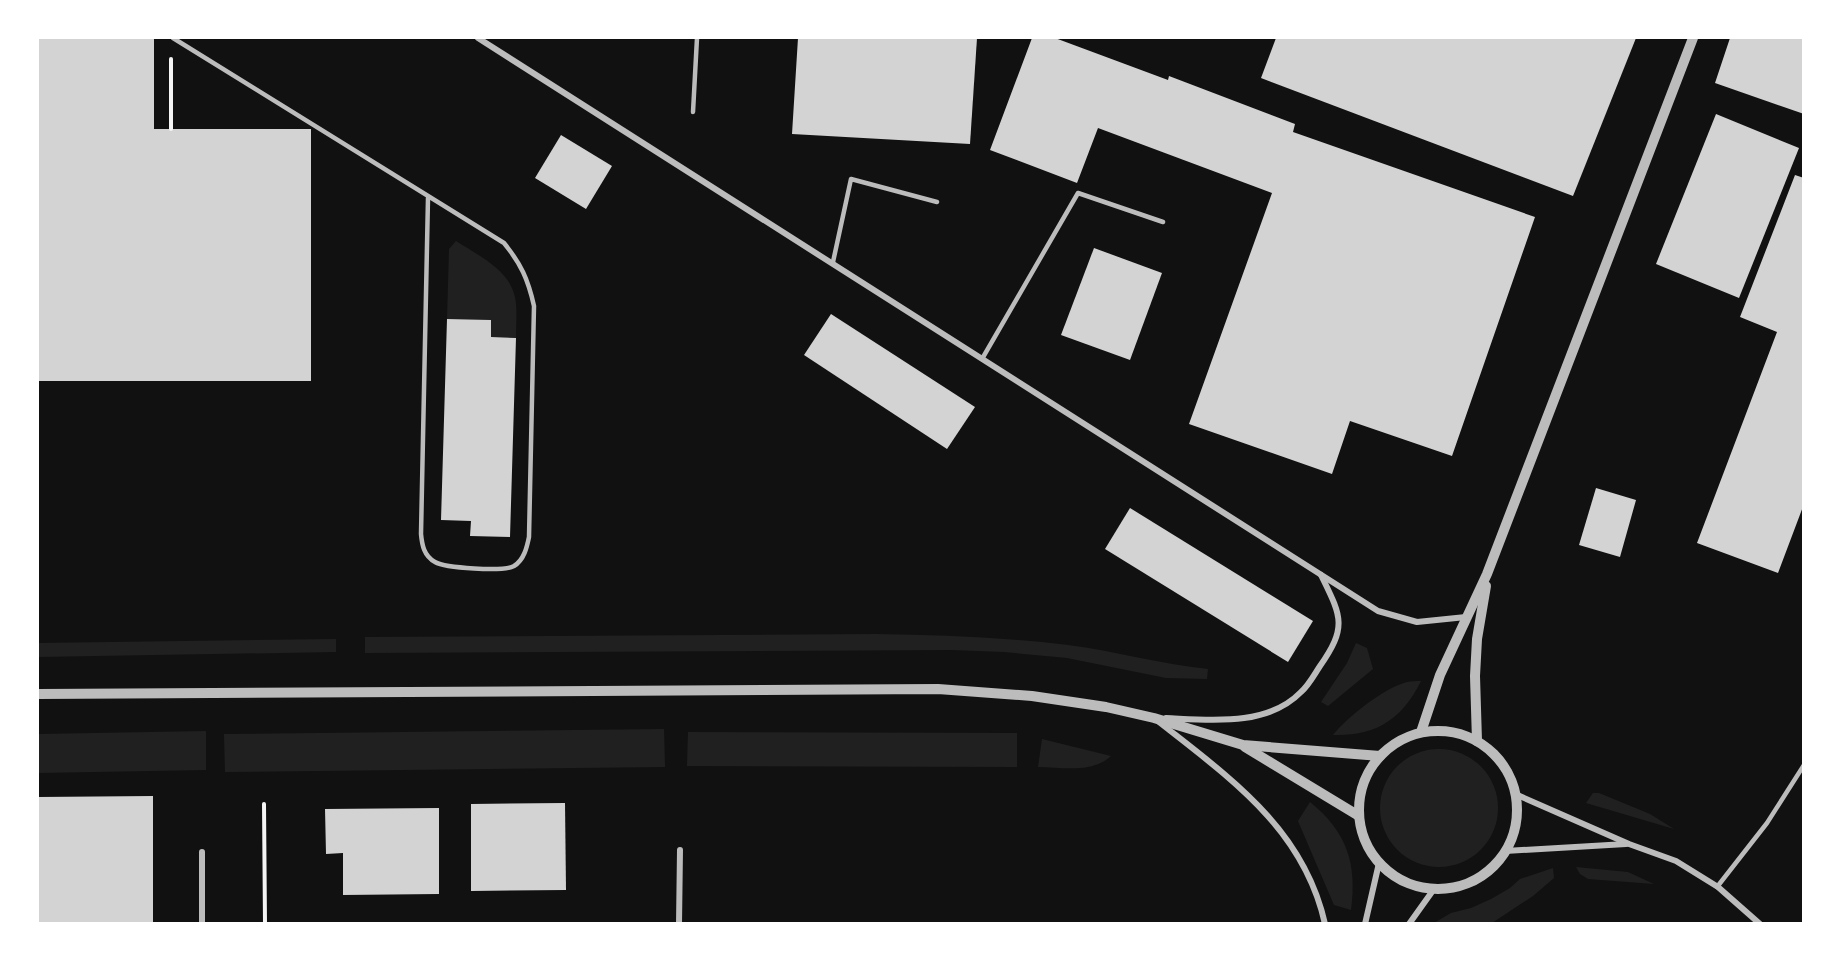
<svg xmlns="http://www.w3.org/2000/svg" width="1841" height="961" viewBox="0 0 1841 961" font-family="'Roboto Condensed',sans-serif">
<style>
.green{fill:#202020}
.building{fill:#d3d3d3}
.lines{fill:none;stroke-linecap:round;stroke-linejoin:round}
.path{stroke:#f5f5f5;stroke-width:4}
.service{stroke:#bcbcbc;stroke-width:4.5}
.minor{stroke:#bcbcbc;stroke-width:6}
.tertiary{stroke:#bcbcbc;stroke-width:10}
</style>
<rect width="100%" height="100%" fill="#111"/>
<g class="green">
<path d="M456,241C481,257 514,272 516,304C517,315 516,327 516,338L491,337V320L447,319L449,249Z"/>
<path d="M876,634C940,635 1004,637 1068,645C1115,651 1160,664 1208,669L1207,679L1166,678L1067,658L1004,652L952,650L365,653V637Z"/>
<path d="M336,639V652L38,657V643Z"/>
<path d="M1356,643L1367,648L1373,669L1328,706L1321,702L1347,663Z"/>
<path d="M1421,681C1402,719 1377,736 1333,735C1347,717 1384,688 1407,682C1411,681 1417,681 1421,681Z"/>
<path d="M664,729L665,767L225,772L224,734Z"/>
<path d="M206,731V770L38,773V734Z"/>
<path d="M688,732L1017,733V767L687,766Z"/>
<path d="M1042,739L1111,756C1091,774 1063,767 1038,767Z"/>
<circle cx="1439" cy="808" r="59"/>
<path d="M1593,793H1599L1650,814L1674,829L1586,803Z"/>
<path d="M1310,802C1347,832 1357,863 1351,910L1334,905L1298,821Z"/>
<path d="M1576,867L1628,872L1654,884L1588,879L1580,874Z"/>
<path d="M1553,868L1554,878L1533,896L1492,923H1434L1451,913L1471,908L1491,899L1510,888L1520,879Z"/>
</g>
<g class="building">
<path d="M38,38H154V129H311V381H38Z"/>
<path d="M798,38H977L970,144L792,134Z"/>
<path d="M1032,38H1055L1168,80L1169,76L1295,124L1293,132L1535,217L1452,456L1350,421L1332,474L1189,424L1272,193L1098,128L1077,183L990,150Z"/>
<path d="M1276,38H1636L1573,196L1261,78Z"/>
<path d="M1730,38H1804V114L1715,83Z"/>
<path d="M1716,114L1799,148L1739,298L1656,264Z"/>
<path d="M561,135L612,166L586,209L535,178Z"/>
<path d="M1795,175L1804,178V504L1778,573L1697,543L1777,332L1740,317Z"/>
<path d="M1094,248L1162,273L1130,360L1061,335Z"/>
<path d="M831,314L975,407L947,449L804,355Z"/>
<path d="M447,319L491,320V337L516,338L510,537L470,536L471,521L441,520Z"/>
<path d="M1596,488L1636,500L1620,557L1579,545Z"/>
<path d="M1130,508L1313,621L1288,662L1105,549Z"/>
<path d="M153,796V924H38V797Z"/>
<path d="M565,803L566,890L471,891V804Z"/>
<path d="M439,808V894L343,895V853L326,854L325,809Z"/>
</g>
<g class="lines">
<g class="path">
<path d="M171,59V129"/>
<path d="M264,804L265,924"/>
</g>
<g class="service">
<path d="M173,38L504,243C521,264 528,279 534,306L529,537C527,547 524,560 514,566C503,572 445,568 435,562C424,556 422,545 421,534L428,198"/>
<path d="M693,112L697,38"/>
<path d="M833,262L851,179L937,202"/>
<path d="M982,359L1078,193L1163,222"/>
<path d="M1717,887L1767,823L1804,765"/>
</g>
<g class="minor">
<path d="M478,38L1378,611L1417,622L1466,617"/>
<path d="M1166,718C1210,720 1267,727 1301,692C1309,685 1314,675 1320,666C1348,626 1341,616 1321,575"/>
<path d="M1159,722C1230,778 1304,829 1325,924"/>
<path d="M1515,794L1629,844L1676,861L1718,887L1760,924"/>
<path d="M1505,851L1626,844"/>
<path d="M202,852V924"/>
<path d="M679,924L680,850"/>
<path d="M1365,924L1379,863"/>
<path d="M1409,924L1434,889"/>
</g>
<g class="tertiary">
<path d="M38,694L938,689L1032,696L1106,707L1154,718L1243,745L1380,756"/>
<circle cx="1438" cy="810" r="79"/>
<path d="M1421,732L1440,675L1487,574L1693,38"/>
<path d="M1477,741L1475,676L1477,639L1486,586"/>
<path d="M1245,747L1359,816"/>
</g>
</g>
<rect width="1841" height="961" fill="none" stroke="#ffffff" stroke-width="78"/>
</svg>
